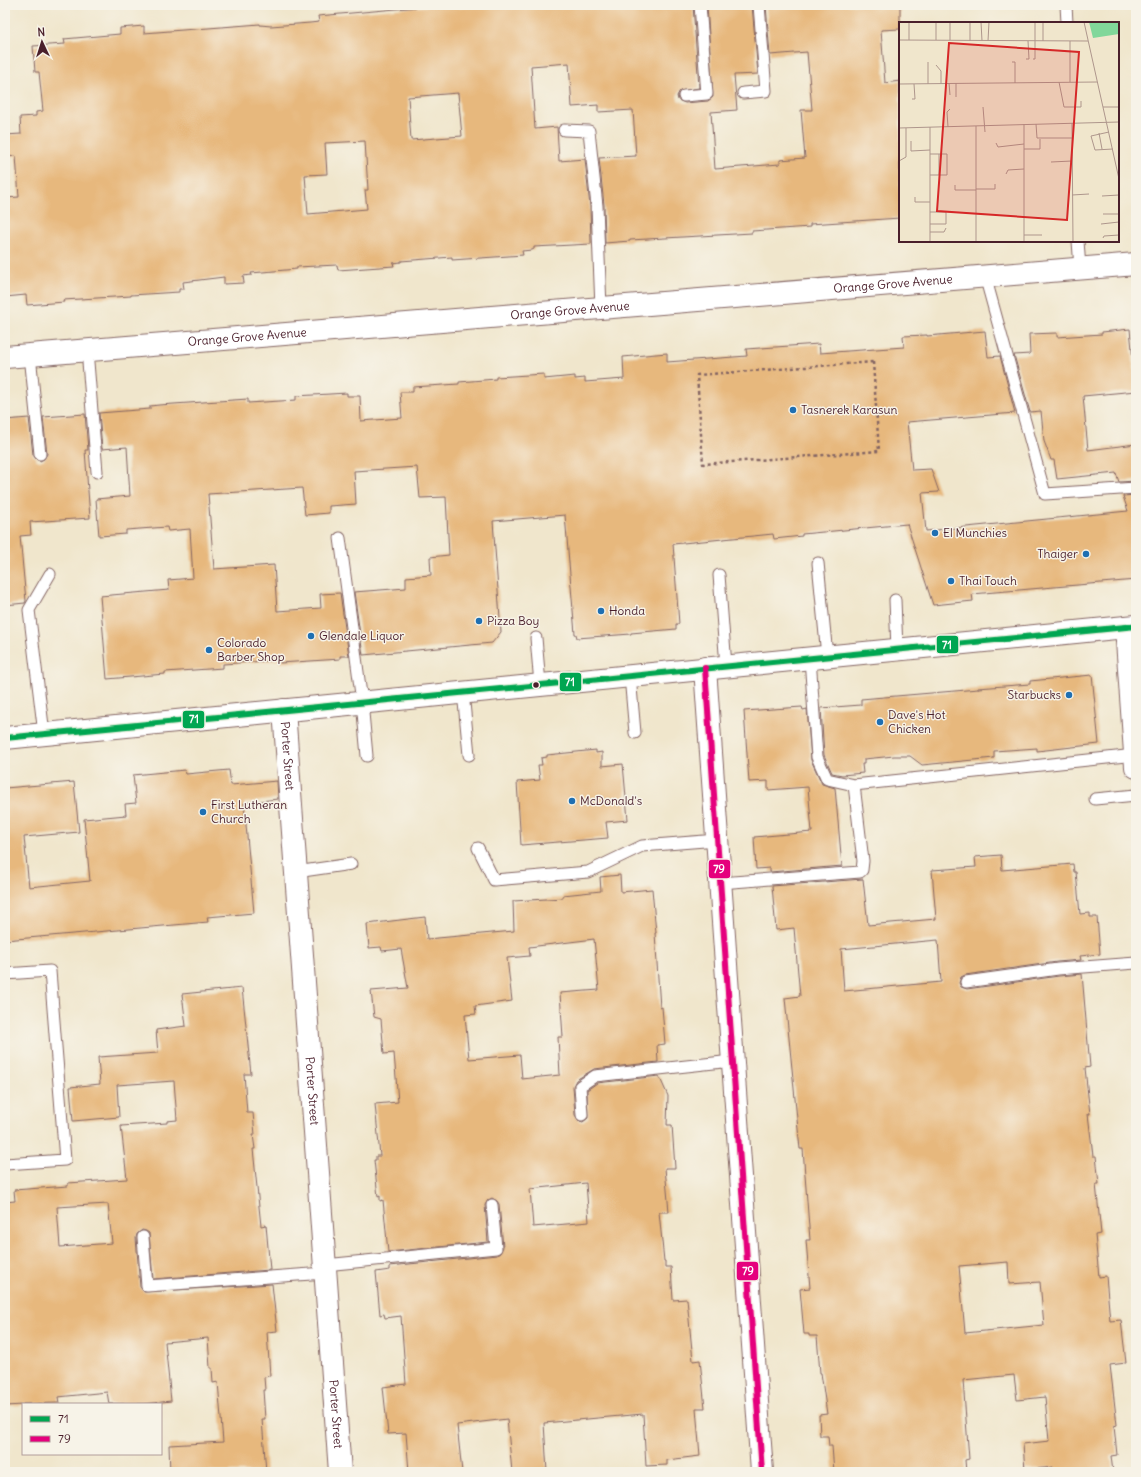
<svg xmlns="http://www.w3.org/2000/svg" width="1141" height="1477" viewBox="0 0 1141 1477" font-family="Delius,sans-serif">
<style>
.building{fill:#e7b87d;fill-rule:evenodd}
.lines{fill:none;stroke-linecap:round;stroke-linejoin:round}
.lane-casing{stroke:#846563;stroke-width:13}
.street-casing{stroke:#846563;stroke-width:24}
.primary-casing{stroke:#846563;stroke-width:24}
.path{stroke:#846563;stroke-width:2.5;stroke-dasharray:3 3;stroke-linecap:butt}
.lane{stroke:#fff;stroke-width:11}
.street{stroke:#fff;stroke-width:22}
.primary{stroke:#fff;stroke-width:22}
.bus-1-casing{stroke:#f7f3e8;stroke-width:9}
.bus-2-casing{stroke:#f7f3e8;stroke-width:9}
.bus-1{stroke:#00a651;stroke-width:6}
.bus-2{stroke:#e5007d;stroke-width:6}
.poi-dot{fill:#1f6fb2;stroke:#f7f3e8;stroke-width:1.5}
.bus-dot{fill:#4a1f2b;stroke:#f7f3e8;stroke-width:1.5}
.labels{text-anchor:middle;stroke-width:3;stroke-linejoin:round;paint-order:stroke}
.street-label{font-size:12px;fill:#4a1f2b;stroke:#f7f3e8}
.poi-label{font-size:12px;fill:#4a1f2b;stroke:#f7f3e8;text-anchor:start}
.inset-road{fill:none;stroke:#ae968c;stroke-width:1}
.view{fill:#d62828;fill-opacity:0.15;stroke:#d62828;stroke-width:2}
.inset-edge{fill:none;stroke:#4a1f2b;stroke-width:2}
.line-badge{stroke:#f7f3e8;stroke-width:1.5}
.badge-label{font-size:11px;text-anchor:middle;font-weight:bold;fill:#fff}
</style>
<rect width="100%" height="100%" fill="#f7f3e8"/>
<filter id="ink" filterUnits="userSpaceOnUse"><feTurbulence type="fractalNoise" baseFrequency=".025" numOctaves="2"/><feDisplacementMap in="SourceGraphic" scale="8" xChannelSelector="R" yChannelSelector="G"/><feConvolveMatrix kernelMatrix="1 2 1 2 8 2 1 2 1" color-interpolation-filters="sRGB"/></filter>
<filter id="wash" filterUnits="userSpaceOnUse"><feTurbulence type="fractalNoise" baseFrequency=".012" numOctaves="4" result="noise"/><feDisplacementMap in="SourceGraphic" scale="16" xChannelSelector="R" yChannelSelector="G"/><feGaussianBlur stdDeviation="0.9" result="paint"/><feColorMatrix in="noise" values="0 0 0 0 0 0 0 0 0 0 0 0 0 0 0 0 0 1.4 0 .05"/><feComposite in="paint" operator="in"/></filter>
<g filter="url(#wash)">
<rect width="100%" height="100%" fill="#f0e6cc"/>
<g id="blocks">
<g class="building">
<path d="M441,5H458L459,8L496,5H693L699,88L680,91L677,96L678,100L685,103L708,101L713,97L707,5H752L758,74L734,75L737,110L711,112L715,169L780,164V160L805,158L801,110H812L807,52L770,55L766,5H900V29L881,30L885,83L900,81V218L810,224V227L752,231V233L630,240V241L605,243L604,205L599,158L636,156L633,110L598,112V105L572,107L569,63L531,66L535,129L557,127L559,161L585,159L590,207L591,244L534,247V249L532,250L522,251L523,255L452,260V257L401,261V262L393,263L394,266L338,270L337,265L297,267V269L251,273L252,275L243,276L244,283L224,284V277L183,282L184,289H179V292L131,295V296L63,300L64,302L27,305L26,295L5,297V198L19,197L16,156L5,157V135L21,134L20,117L36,116V112L43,111L39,72H35L33,46L65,44L64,39L120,34V28L144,26V33L260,24V25L271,26L310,23L319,22L318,16ZM458,93L462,136L411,140L408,97ZM365,141L368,190H365L367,209L308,214L305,175L327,174L325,143Z"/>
<path d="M1130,329L1136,391L1083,396L1088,450L1136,444V481L1119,482L1116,473L1057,479L1054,460H1051L1044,441L1041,411L1030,412L1014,355L1030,354L1029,334L1057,333V337L1102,334V332Z"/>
<path d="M985,331L988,357L1000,356L1015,413L907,422L912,470L931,469L939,492L922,493L926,531L1128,511L1123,496L1136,495V580L972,594L973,601L933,605L907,524L802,534V536L774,539L773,534L673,544L679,624H676V629L631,633V634L577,638L576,634H575L565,515L493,521L501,632L492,643L363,655L354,592L406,588V577L431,575L430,557L449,555L446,497L420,498L417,467L354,471L356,504L329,506V513L305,515L302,488L208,494L214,569L274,565L277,611L321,608L320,594L340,593L349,656H340V659L280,663V660L223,664V668L165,672V674L107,679L100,596L169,590L168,580L193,578L190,529L168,531L167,527L126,530V534L99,536L96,499L130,496L127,447L102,449L99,413L150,409V406L159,405L248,399V403L296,400V396L347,393V396H360L361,421L402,418L400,392H413V387L459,384V382L496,379V377L544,374V379L575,376V379L585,378V382L624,379L623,357L667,353V362L747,356L746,349L819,344L820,353L904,347L903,336L927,335V336Z"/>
<path d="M85,414L88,450H85L90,518L30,522L31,535L20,536L26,601L25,603L5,605V420L29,418L33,455L37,460L40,461L44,459L47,454L43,417Z"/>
<path d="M1092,675L1099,744L1037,751V748L994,751V758L922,765L910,756H894L864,759V764H862L863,773L842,775L832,773L824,755L821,708L861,705V699L978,689V688L1030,684V681Z"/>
<path d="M802,707L803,710L807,709L811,760L822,784L835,788L842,866L770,872V868L756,869L754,837L812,832L808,787L768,790V781L749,782L744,711Z"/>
<path d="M596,750V753L602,752V766L623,764L628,820L606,822L608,838L521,845L517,782L540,780L538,765H542L541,758L547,757V755Z"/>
<path d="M185,770L186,774L229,770L231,785L277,781L278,799L244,803L254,913L207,917L208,922L5,940V788L74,782L79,832L24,837L29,887L90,881L84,819L126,815L125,804L136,803L133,775Z"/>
<path d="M1001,855L1002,870L1073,864L1074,872H1076L1080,914L1090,913V917H1097L1100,954L1080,956L1081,960L1057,962L965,975L961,977L959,983L961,987L967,989L1059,976L1082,974L1090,1067L1085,1068L1090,1114H1088L1093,1156H1096L1099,1184H1096L1101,1234L1095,1235L1099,1277L1106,1276L1110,1321L1121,1320L1126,1363L1110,1365L1117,1425L1114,1426L1117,1455L1111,1456L1113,1472H1053V1467L1025,1470L1023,1444L1049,1441L1045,1397L1017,1400L1014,1375L963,1380L969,1459L965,1460L966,1472H834L832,1446H829L828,1436H820L819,1415L827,1414L821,1373H820L817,1336H809V1334H804L800,1289L810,1288L806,1240H810L803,1149H800L785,998L800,996L794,928L776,930L772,886L863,879L868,925L936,919L932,870L976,867L975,857ZM938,940L941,982L844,991L841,949ZM1008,1262L1009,1284L1040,1282L1044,1325L965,1333L959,1266Z"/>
<path d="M620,875L621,892L652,889L656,933H655L660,1008L662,1007L665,1044L657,1045L658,1062L594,1069L576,1080L573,1086L575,1115L579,1121L583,1122L588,1118L587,1090L597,1083L659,1076L668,1096L667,1125H672L675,1168H665L669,1212H659L664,1261H665V1267H671L673,1300L687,1299L693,1361L700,1360L705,1408H696L700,1456L667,1460V1465L646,1466L643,1414L598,1418L544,1423L547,1472H512L507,1419L457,1425L462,1472H409L406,1433L388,1434L383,1387L406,1384L401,1316L385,1318L384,1314L380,1315L376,1272L390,1270V1266L497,1255L500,1253L503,1247L499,1204L497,1201L492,1198L488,1200L485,1205L488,1242L388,1252L383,1200L380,1201V1196L378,1197L374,1160H376V1156H380L375,1104L398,1102L394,1053L384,1054L381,1019L374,1017L371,991L408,988L401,949L382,951L381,947L369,948L367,924L425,917L427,939L514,931L513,901L563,898V895L601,891L600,877ZM594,939L599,990L560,993L563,1037H558L560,1075L522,1079L520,1055L469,1059L465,1015L476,1014L475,1006L512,1001L507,958L530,956L529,947ZM586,1183L589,1222L533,1227L530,1189Z"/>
<path d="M242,988L251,1074H244L247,1113H253L255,1135H253L255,1149H253L261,1226L266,1225L270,1270L153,1279L149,1233L146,1231L142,1230L137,1234L136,1238L140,1287L144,1292L272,1284L277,1331L267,1332L270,1376L264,1377L265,1390H263L265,1419H262L266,1472H170L169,1445L223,1442L218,1382L213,1383L212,1368H210L208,1338L165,1342L171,1401L144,1404H109L107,1392L58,1397L59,1403L23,1404V1405L5,1406V1202L15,1201L14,1190L68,1186V1183L127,1179L121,1126L167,1123V1121L177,1120L174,1081L117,1085L119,1117L73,1121L70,1087L100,1084L98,1057L158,1053L156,1030L186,1026L182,994ZM108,1204L112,1243L60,1247L57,1207Z"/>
</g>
</g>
</g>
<g filter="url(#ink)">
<use href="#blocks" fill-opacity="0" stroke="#846563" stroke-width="1"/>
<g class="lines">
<g class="lane-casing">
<g id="lane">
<path d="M1066,5L1067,23"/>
<path d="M743,93L766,91L759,5"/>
<path d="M684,96L707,94L700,5"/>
<path d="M564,130L589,131L597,206L601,308"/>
<path d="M1078,241L1080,268"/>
<path d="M985,276L1045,494L1136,488"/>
<path d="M87,350L97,472"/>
<path d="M30,355L40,454"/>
<path d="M340,538L362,702L367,756"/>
<path d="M818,563L827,656"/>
<path d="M719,575L726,666"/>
<path d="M895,600L897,649"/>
<path d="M536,638L540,684"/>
<path d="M810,658L817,757L827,779L854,785L1135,755"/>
<path d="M630,676L635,733"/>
<path d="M463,692L469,755"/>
<path d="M44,734L29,610L50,574"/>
<path d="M1095,799L1136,795"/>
<path d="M478,848L494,880L588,872L642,846L717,840"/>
<path d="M296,872L351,864"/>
<path d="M720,883L860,872L862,870L863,861L854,785"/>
<path d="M5,974L50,971L65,1160L5,1164"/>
<path d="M966,982L1058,969L1136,963"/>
<path d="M582,1115L580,1086L595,1076L732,1061"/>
<path d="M143,1237L147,1286L325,1273"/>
<path d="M325,1265L496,1248L492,1205"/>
</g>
</g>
<g class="street-casing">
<g id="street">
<path id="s1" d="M5,357L1136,264"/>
<path d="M1126,627L1136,767"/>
<path d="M705,668L762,1472"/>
<path id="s2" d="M284,710L340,1472"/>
</g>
</g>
<g class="primary-casing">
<path id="primary" d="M5,738L1136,626"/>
</g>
<path class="path" d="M873,362L879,451L703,464L697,375Z"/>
<use href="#lane" class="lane"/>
<use href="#street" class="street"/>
<use href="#primary" class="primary"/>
<g class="bus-1-casing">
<path id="bus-1" d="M5,738L1136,626"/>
</g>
<g class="bus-2-casing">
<path id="bus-2" d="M705,668L762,1472"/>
</g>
<use href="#bus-1" class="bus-1"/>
<use href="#bus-2" class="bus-2"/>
</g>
</g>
<g class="poi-dot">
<circle cx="793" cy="410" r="4"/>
<circle cx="935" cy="533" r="4"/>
<circle cx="1086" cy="554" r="4"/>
<circle cx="951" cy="581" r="4"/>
<circle cx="601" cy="611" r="4"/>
<circle cx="479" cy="621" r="4"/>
<circle cx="311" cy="636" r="4"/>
<circle cx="209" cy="650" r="4"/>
<circle cx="1069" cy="695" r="4"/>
<circle cx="880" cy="722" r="4"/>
<circle cx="572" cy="801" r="4"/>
<circle cx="203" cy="812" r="4"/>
</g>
<circle class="bus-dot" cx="536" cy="685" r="3.5"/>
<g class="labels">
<g class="street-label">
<text dy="4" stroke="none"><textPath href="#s1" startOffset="891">Orange Grove Avenue</textPath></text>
<text dy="4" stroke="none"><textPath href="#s1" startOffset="567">Orange Grove Avenue</textPath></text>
<text dy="4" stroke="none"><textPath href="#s1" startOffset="243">Orange Grove Avenue</textPath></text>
<text dy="4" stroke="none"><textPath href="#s2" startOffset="46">Porter Street</textPath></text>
<text dy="4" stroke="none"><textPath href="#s2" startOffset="382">Porter Street</textPath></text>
<text dy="4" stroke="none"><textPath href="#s2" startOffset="706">Porter Street</textPath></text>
</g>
<g class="poi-label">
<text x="801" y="414">Tasnerek Karasun</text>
<text x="943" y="537">El Munchies</text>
<text x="1078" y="558" text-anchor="end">Thaiger</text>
<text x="959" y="585">Thai Touch</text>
<text x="609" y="615">Honda</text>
<text x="487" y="625">Pizza Boy</text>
<text x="319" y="640">Glendale Liquor</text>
<text x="217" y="647">Colorado<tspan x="217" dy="14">Barber Shop</tspan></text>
<text x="1061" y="699" text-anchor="end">Starbucks</text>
<text x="888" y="719">Dave's Hot<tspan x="888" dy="14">Chicken</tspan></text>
<text x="580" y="805">McDonald's</text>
<text x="211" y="809">First Lutheran<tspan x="211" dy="14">Church</tspan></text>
</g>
</g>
<g transform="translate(899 22)">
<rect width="220" height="220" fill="#f0e6cc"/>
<path d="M190,0H220V12L194,16Z" fill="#81d79a"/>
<path class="inset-road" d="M51,0V18M82,0L83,19M144,0V19M185,0L220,157M0,18L189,19M10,18V0M37,18V0M71,19V0M89,19L90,0M127,37H130L129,19M134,37H136V0M113,40H116V61M37,43L42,49V62M160,60L165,85H182V79M171,60V19M50,61L51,73M57,61V75M0,62L198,60M29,62V40M13,77H16L15,62M84,85L86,110M204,85H220M173,101L174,220M125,102V220M137,102L138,116H173M77,104V220M31,105V220M49,105L48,90L51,87M0,106L220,100M210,110L192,114L196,128L214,127M200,111L203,127M12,119V129L31,128M97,121L99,125L125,122M125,127H141V117M31,132H40V153H31M40,132H48V153H40M0,139L7,135V106M152,140L173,139M107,152L109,148L125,147M56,163V168H77M77,167H96V162M173,173L190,172M203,174L220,173M16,175V180H31M31,190H47V202H31M204,192H220M202,202L220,200M31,210H45L47,206M125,213H143M204,216L205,214L220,213"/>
<path class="view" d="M50,21L180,30L168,198L38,189Z"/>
<rect width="220" height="220" class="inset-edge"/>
</g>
<g class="line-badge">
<rect x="936" y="635" width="23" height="19" rx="4" fill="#00a651"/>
<rect x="559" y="672" width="23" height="20" rx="4" fill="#00a651"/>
<rect x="182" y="710" width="23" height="19" rx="4" fill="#00a651"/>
<rect x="708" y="859" width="23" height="20" rx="4" fill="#e5007d"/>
<rect x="736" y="1261" width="23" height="20" rx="4" fill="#e5007d"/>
</g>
<g class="badge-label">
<text x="947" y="649">71</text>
<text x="570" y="686">71</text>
<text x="194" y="723">71</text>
<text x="719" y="873">79</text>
<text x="748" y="1275">79</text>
</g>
<rect width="1141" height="1477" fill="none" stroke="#f7f3e8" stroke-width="20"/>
<rect x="22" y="1403" width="140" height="52" fill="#f7f3e8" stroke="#b29e9c"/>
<rect x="30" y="1416" width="20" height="6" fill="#00a651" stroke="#b29e9c"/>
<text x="58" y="1423" font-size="12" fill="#4a1f2b">71</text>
<rect x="30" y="1436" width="20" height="6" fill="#e5007d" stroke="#b29e9c"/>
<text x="58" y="1443" font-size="12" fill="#4a1f2b">79</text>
<g transform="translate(42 42) rotate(356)" stroke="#f7f3e8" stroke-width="3" paint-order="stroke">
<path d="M0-3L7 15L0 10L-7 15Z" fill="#4a1f2b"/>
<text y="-6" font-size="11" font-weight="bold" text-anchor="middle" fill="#4a1f2b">N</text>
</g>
</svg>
